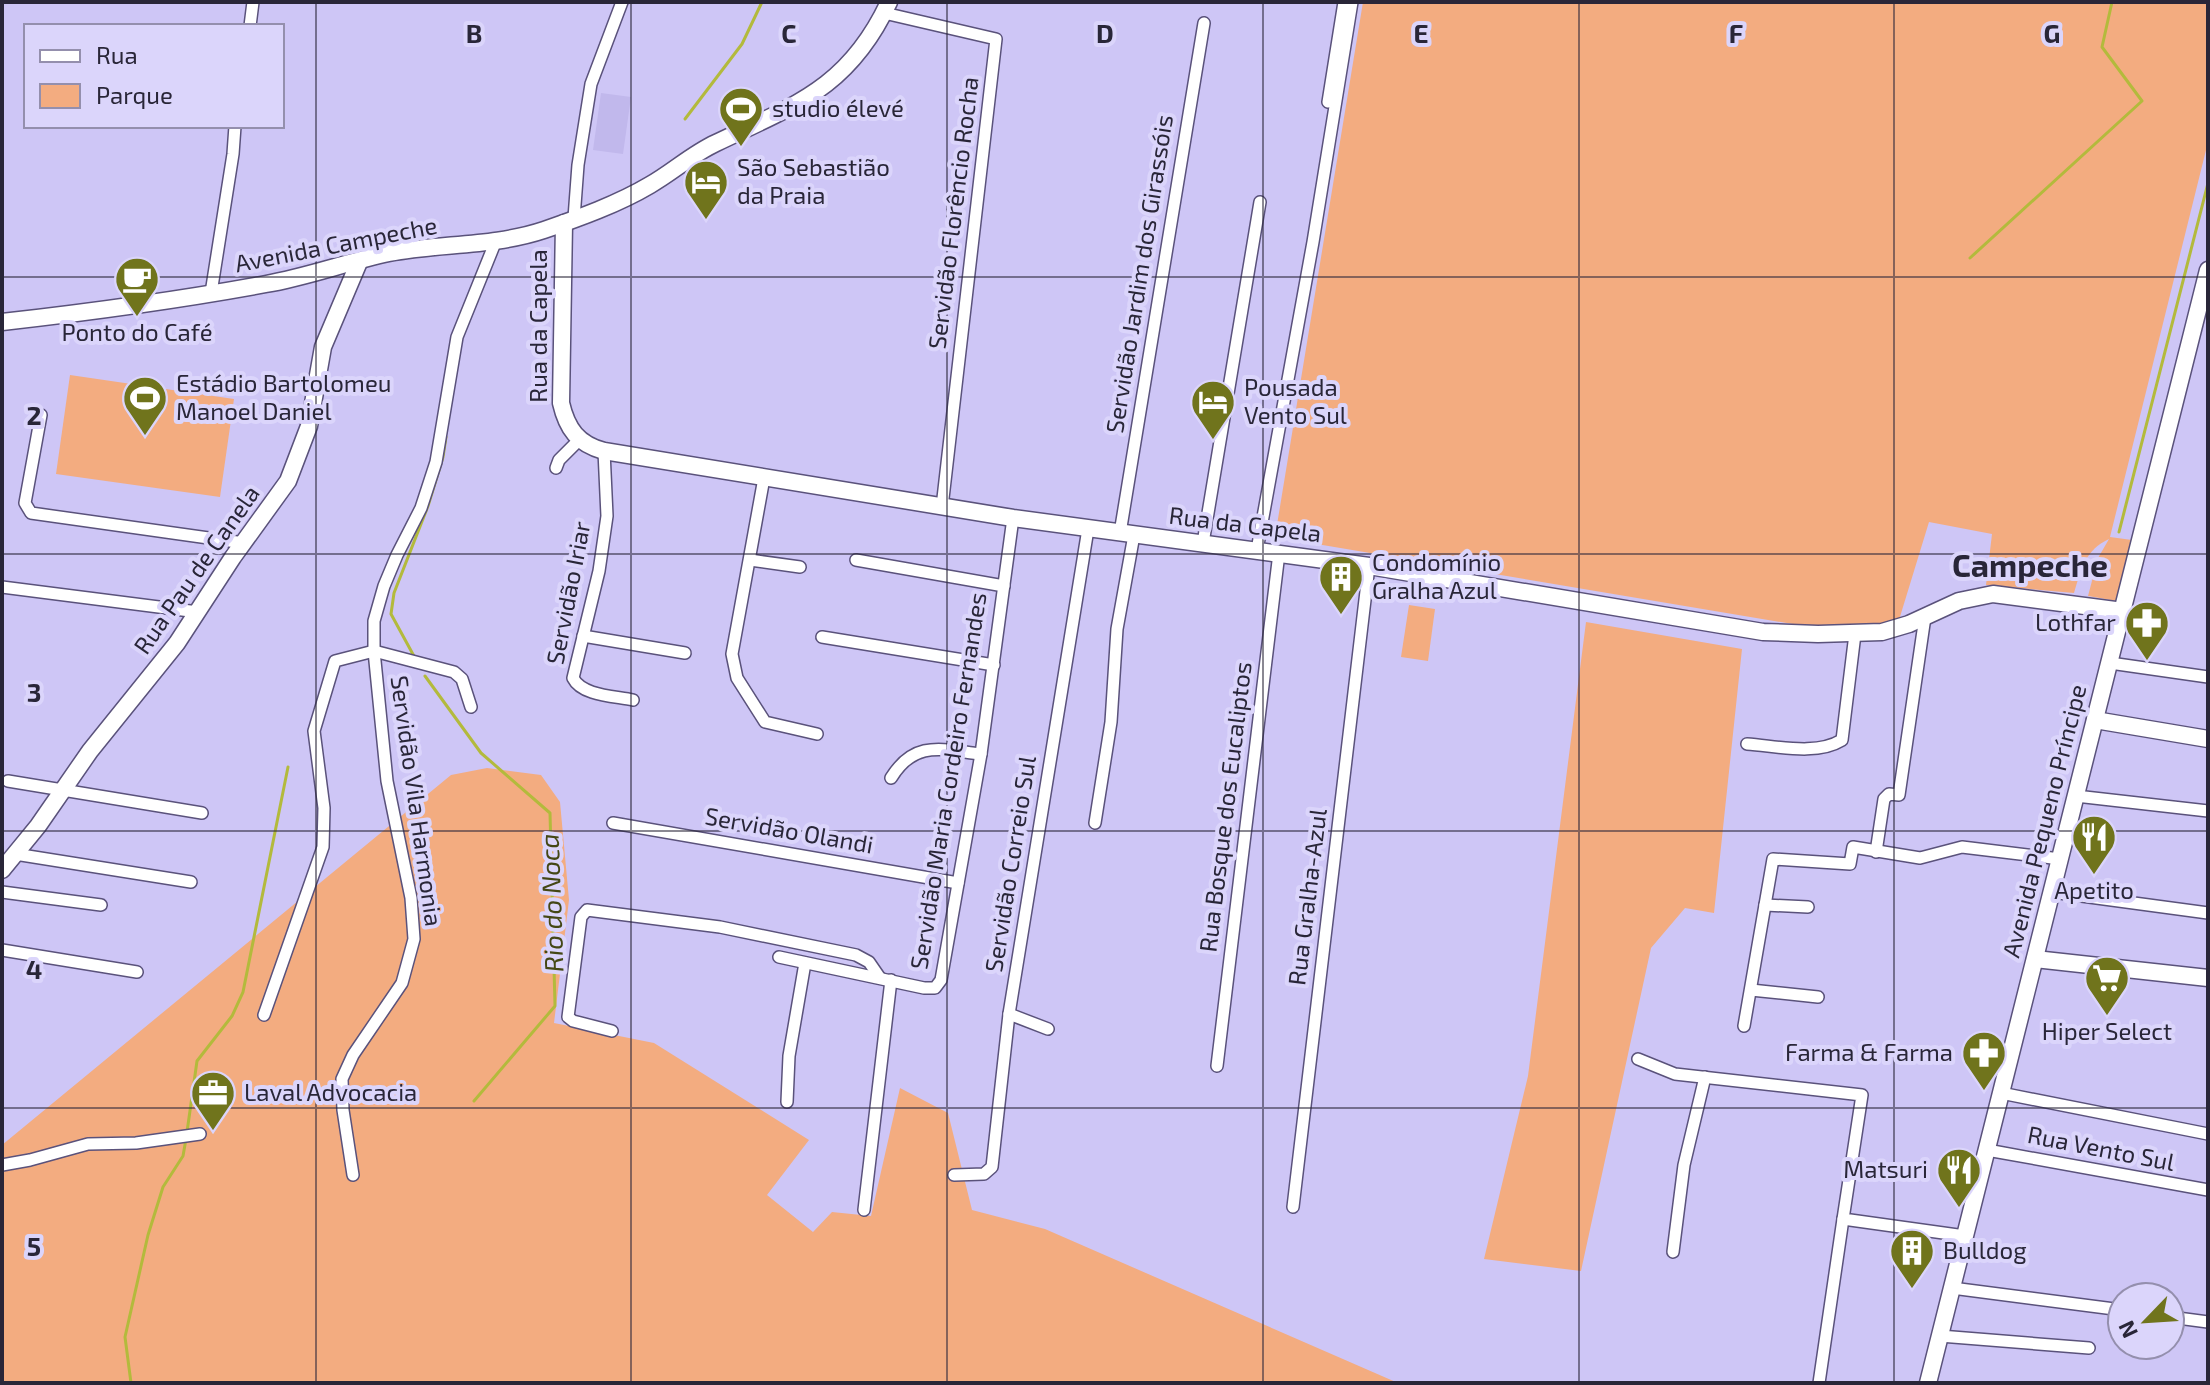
<svg xmlns="http://www.w3.org/2000/svg" width="2210" height="1385" viewBox="0 0 2210 1385" font-family="'Exo 2',sans-serif">
<style>
.built{fill:#c1b8ec}
.green{fill:#f3ac80}
.lines{fill:none;stroke-linecap:round;stroke-linejoin:round}
.stream{stroke:#b3ba3c;stroke-width:3}
.street-casing{stroke:#5a527b;stroke-width:14}
.secondary-casing{stroke:#5a527b;stroke-width:19}
.street{stroke:#fff;stroke-width:11}
.secondary{stroke:#fff;stroke-width:16}
.grid{fill:none;stroke:#292638;stroke-width:2;stroke-opacity:0.55}
.labels{text-anchor:middle;stroke-width:8;stroke-linejoin:round;paint-order:stroke}
.poi-label{font-size:24px;fill:#292638;stroke:#dbd5fb;text-anchor:start}
.street-label{font-size:24px;fill:#292638;stroke:#dbd5fb}
.water-label{font-size:26px;font-style:italic;fill:#444715;stroke:#dbd5fb}
.district-label{font-size:32px;font-weight:bold;fill:#292638;stroke:#dbd5fb}
.grid-label{font-size:26px;text-anchor:middle;font-weight:bold;fill:#292638;stroke:#dbd5fb;stroke-width:8;stroke-linejoin:round;paint-order:stroke}
</style>
<rect width="100%" height="100%" fill="#cec6f6"/>
<path class="built" d="M601,93L631,97L623,154L593,150Z"/>
<g class="green">
<path d="M1363,2H2208V142L2110,537L2132,540L2117,601L2088,596L2098,558L2109,539C2085,550 2081,570 2074,593L1986,585L1992,534L1929,522L1899,620L1861,629L1816,628L1275,537Z"/>
<path d="M70,375L234,399L220,497L56,474Z"/>
<path d="M1409,605L1435,609L1428,661L1401,657Z"/>
<path d="M1586,622L1742,649L1714,913L1685,908L1651,948L1581,1271L1484,1259L1528,1076Z"/>
<path d="M487,768L541,775L560,802L569,900L554,1023L654,1043L809,1140L767,1195L813,1232L832,1212L871,1216L900,1088L948,1113L972,1210L1045,1229L1398,1383H2V1145L451,775Z"/>
</g>
<g class="lines">
<g class="stream">
<path d="M685,119L742,44L762,2"/>
<path d="M1970,258L2142,101L2102,47L2112,2"/>
<path d="M2119,532L2208,183"/>
<path d="M415,658L391,614L394,593L428,506L443,457L446,437"/>
<path d="M425,676L481,753L550,813L555,1006L474,1101"/>
<path d="M187,1132L197,1061L232,1016L243,992L288,767"/>
<path d="M131,1383L125,1337L148,1235L163,1187L183,1156L186,1139"/>
</g>
<g class="street-casing">
<g id="street">
<path d="M884,13L996,39L942,507"/>
<path d="M250,26L253,2"/>
<path d="M1328,102L1344,2"/>
<path d="M574,218L578,165L591,84L622,2"/>
<path d="M211,293L233,154L235,126"/>
<path d="M41,415L25,503L31,513L244,543"/>
<path d="M604,451L607,516L599,571L573,678C582,696 615,696 633,700"/>
<path d="M556,468L559,460L579,440"/>
<path d="M764,478L732,654L737,678L765,722L817,734"/>
<path d="M1120,533L1204,23"/>
<path d="M1203,543L1260,202"/>
<path d="M1257,550L1313,242L1352,2"/>
<path d="M750,560L800,567"/>
<path d="M856,560L1004,586"/>
<path d="M2,587L198,612"/>
<path d="M583,636L685,653"/>
<path d="M822,637L994,665"/>
<path d="M2110,663L2208,677"/>
<path d="M1747,744C1777,746 1816,756 1842,740L1855,634"/>
<path d="M891,778C915,739 943,750 981,754"/>
<path d="M8,781L202,813"/>
<path d="M2076,796L2208,811"/>
<path d="M613,823L958,883"/>
<path d="M1095,823L1111,722L1117,629L1134,535"/>
<path d="M1876,852L1884,799L1889,794L1899,795L1925,617"/>
<path d="M15,854L191,882"/>
<path d="M2,892L101,905"/>
<path d="M2052,892L2208,913"/>
<path d="M1765,905L1808,907"/>
<path d="M2,950L137,972"/>
<path d="M779,957L924,988H935L941,980L981,754L1013,518"/>
<path d="M1751,990L1818,997"/>
<path d="M1009,1014L1048,1029"/>
<path d="M264,1015L323,847L324,808L314,731L335,661L374,651L454,672L462,679L471,707"/>
<path d="M1744,1026L1773,859L1850,864L1853,847L1920,858L1962,847L2060,859"/>
<path d="M612,1031L573,1021L568,1017L581,917L587,910L720,927L856,955L869,962L880,978"/>
<path d="M1638,1059L1675,1074L1862,1095L1843,1219L1965,1236"/>
<path d="M1217,1066L1279,553"/>
<path d="M2001,1093L2208,1134"/>
<path d="M787,1102L789,1056L805,963"/>
<path d="M1987,1150L2208,1190"/>
<path d="M2,1165L30,1160L88,1144L136,1143L200,1134"/>
<path d="M353,1175L343,1110L342,1079L353,1055L402,983L414,939L411,898L387,781L374,651V621L384,586L397,555L421,508L436,462L457,337L495,243"/>
<path d="M954,1175L984,1174L992,1167L1009,1014L1088,529"/>
<path d="M1293,1207L1369,566"/>
<path d="M864,1210L891,980"/>
<path d="M1673,1252L1684,1165L1705,1077"/>
<path d="M1952,1288L2122,1310"/>
<path d="M2170,1317L2208,1322"/>
<path d="M1940,1336L2089,1348"/>
<path d="M1819,1383L1843,1219"/>
</g>
</g>
<g class="secondary-casing">
<g id="secondary">
<path d="M564,223L561,403C567,429 578,444 604,451L1013,518L1369,566L1763,632L1818,634L1882,632L1909,624L1959,601L1993,594L2123,611"/>
<path d="M2,322C90,312 179,300 266,284C307,277 347,262 389,253C441,243 493,247 544,230C579,218 618,204 650,185C673,172 692,154 716,143C795,105 849,88 889,2"/>
<path d="M2095,720L2208,739"/>
<path d="M2,870L38,826L90,751L177,643L233,557L288,481L309,426L323,347L359,262"/>
<path d="M2035,959L2208,978"/>
<path d="M1928,1383L2208,270"/>
</g>
</g>
<use href="#street" class="street"/>
<use href="#secondary" class="secondary"/>
</g>
<path class="grid" d="M316,2V1383M631,2V1383M947,2V1383M1263,2V1383M1579,2V1383M1894,2V1383M2,277H2208M2,554H2208M2,831H2208M2,1108H2208"/>
<defs>
<g id="stadium-pin" transform="scale(2.3)"><path d="M0 17L-7.5 6A9.5 9.5 0 1 1 7.5 6Z" fill="#70741c" stroke="#dbd5fb"/><path d="M0-5a6.5 5 0 1 0 0 10a6.5 5 0 1 0 0-10ZM-3.5-1.8h7v3.6h-7Z" fill="#fff"/></g>
<g id="hotel-pin" transform="scale(2.3)"><path d="M0 17L-7.5 6A9.5 9.5 0 1 1 7.5 6Z" fill="#70741c" stroke="#dbd5fb"/><path d="M-6-4.5h1.5V1H6V5H4.5V3h-9V5H-6ZM-4 0a1.8 1.8 0 1 1 3.6 0ZM.5 0V-2.5h3Q6-2.5 6 0Z" fill="#fff"/></g>
<g id="cafe-pin" transform="scale(2.3)"><path d="M0 17L-7.5 6A9.5 9.5 0 1 1 7.5 6Z" fill="#70741c" stroke="#dbd5fb"/><path d="M-5.5-4.5H6V0H3Q3 3.5 0 3.5H-2.5Q-5.5 3.5-5.5 0ZM3-3.2v2h1.7v-2ZM-6 4.5H4V6H-6Z" fill="#fff"/></g>
<g id="building-pin" transform="scale(2.3)"><path d="M0 17L-7.5 6A9.5 9.5 0 1 1 7.5 6Z" fill="#70741c" stroke="#dbd5fb"/><path d="M-4-6H4V6H1V3H-1V6H-4ZM-2.5-4.3h1.7v1.8h-1.7ZM.8-4.3h1.7v1.8H.8ZM-2.5-1h1.7V.8h-1.7ZM.8-1h1.7V.8H.8Z" fill="#fff"/></g>
<g id="pharmacy-pin" transform="scale(2.3)"><path d="M0 17L-7.5 6A9.5 9.5 0 1 1 7.5 6Z" fill="#70741c" stroke="#dbd5fb"/><path d="M-2-6h4v4h4v4h-4v4h-4v-4h-4v-4h4Z" fill="#fff"/></g>
<g id="restaurant-pin" transform="scale(2.3)"><path d="M0 17L-7.5 6A9.5 9.5 0 1 1 7.5 6Z" fill="#70741c" stroke="#dbd5fb"/><path d="M-5-6h1v4h1v-4h1v4h1v-4h1v5L-1.5 .5V6h-2V.5L-5-1ZM5-6V6H3V1.5H1.5Q1.5-4 5-6Z" fill="#fff"/></g>
<g id="supermarket-pin" transform="scale(2.3)"><path d="M0 17L-7.5 6A9.5 9.5 0 1 1 7.5 6Z" fill="#70741c" stroke="#dbd5fb"/><path d="M-6-5.5h2.5l.6 2H6L4.5 2H-2.5L-4.4-4H-6ZM-1.5 3.2a1.3 1.3 0 1 0 .1 0ZM3 3.2a1.3 1.3 0 1 0 .1 0Z" fill="#fff"/></g>
<g id="office-pin" transform="scale(2.3)"><path d="M0 17L-7.5 6A9.5 9.5 0 1 1 7.5 6Z" fill="#70741c" stroke="#dbd5fb"/><path d="M-6-3h4V-5.5h4V-3h4V5H-6ZM-1-4.5V-3h2v-1.5ZM-6 0V1H6V0Z" fill="#fff"/></g>
</defs>
<g fill-rule="evenodd">
<use href="#stadium-pin" x="741" y="109"/>
<use href="#hotel-pin" x="706" y="182"/>
<use href="#cafe-pin" x="137" y="279"/>
<use href="#stadium-pin" x="145" y="398"/>
<use href="#hotel-pin" x="1213" y="402"/>
<use href="#building-pin" x="1341" y="577"/>
<use href="#pharmacy-pin" x="2147" y="623"/>
<use href="#restaurant-pin" x="2094" y="837"/>
<use href="#supermarket-pin" x="2107" y="978"/>
<use href="#pharmacy-pin" x="1984" y="1053"/>
<use href="#office-pin" x="213" y="1093"/>
<use href="#restaurant-pin" x="1959" y="1170"/>
<use href="#building-pin" x="1912" y="1251"/>
</g>
<g class="labels">
<g class="poi-label">
<text x="772" y="117">studio élevé</text>
<text x="737" y="176">São Sebastião<tspan x="737" dy="28">da Praia</tspan></text>
<text x="137" y="341" text-anchor="middle">Ponto do Café</text>
<text x="176" y="392">Estádio Bartolomeu<tspan x="176" dy="28">Manoel Daniel</tspan></text>
<text x="1244" y="396">Pousada<tspan x="1244" dy="28">Vento Sul</tspan></text>
<text x="1372" y="571">Condomínio<tspan x="1372" dy="28">Gralha Azul</tspan></text>
<text x="2116" y="631" text-anchor="end">Lothfar</text>
<text x="2094" y="899" text-anchor="middle">Apetito</text>
<text x="2107" y="1040" text-anchor="middle">Hiper Select</text>
<text x="1953" y="1061" text-anchor="end">Farma &amp; Farma</text>
<text x="244" y="1101">Laval Advocacia</text>
<text x="1928" y="1178" text-anchor="end">Matsuri</text>
<text x="1943" y="1259">Bulldog</text>
</g>
<g class="street-label">
<text transform="translate(954 213) rotate(-83)" y="8">Servidão Florêncio Rocha</text>
<text transform="translate(336 245) rotate(-11)" y="8">Avenida Campeche</text>
<text transform="translate(1140 274) rotate(-81)" y="8">Servidão Jardim dos Girassóis</text>
<text transform="translate(539 326) rotate(-90)" y="8">Rua da Capela</text>
<text transform="translate(1245 525) rotate(7)" y="8">Rua da Capela</text>
<text transform="translate(197 570) rotate(-55)" y="8">Rua Pau de Canela</text>
<text transform="translate(569 593) rotate(-79)" y="8">Servidão Iriar</text>
<text transform="translate(949 781) rotate(-81)" y="8">Servidão Maria Cordeiro Fernandes</text>
<text transform="translate(416 801) rotate(82)" y="8">Servidão Vila Harmonia</text>
<text transform="translate(1226 807) rotate(-83)" y="8">Rua Bosque dos Eucaliptos</text>
<text transform="translate(2045 821) rotate(-76)" y="8">Avenida Pequeno Príncipe</text>
<text transform="translate(789 831) rotate(10)" y="8">Servidão Olandi</text>
<text transform="translate(1011 864) rotate(-81)" y="8">Servidão Correio Sul</text>
<text transform="translate(1308 897) rotate(-83)" y="8">Rua Gralha-Azul</text>
<text transform="translate(2101 1149) rotate(11)" y="8">Rua Vento Sul</text>
</g>
<g class="water-label">
<text transform="translate(552 903) rotate(-92)" y="9">Rio do Noca</text>
</g>
<g class="district-label">
<text x="2030" y="577">Campeche</text>
</g>
</g>
<g class="grid-label">
<text x="474" y="43">B</text>
<text x="789" y="43">C</text>
<text x="1105" y="43">D</text>
<text x="1421" y="43">E</text>
<text x="1736" y="43">F</text>
<text x="2052" y="43">G</text>
<text x="34" y="425">2</text>
<text x="34" y="702">3</text>
<text x="34" y="979">4</text>
<text x="34" y="1256">5</text>
</g>
<rect width="2210" height="1385" fill="none" stroke="#292638" stroke-width="8"/>
<rect x="24" y="24" width="260" height="104" fill="#dbd5fb" stroke="#948fad" stroke-width="2"/>
<rect x="40" y="50" width="40" height="12" fill="#ffffff" stroke="#948fad" stroke-width="2"/>
<text x="96" y="64" font-size="24" fill="#292638">Rua</text>
<rect x="40" y="84" width="40" height="24" fill="#f3ac80" stroke="#948fad" stroke-width="2"/>
<text x="96" y="104" font-size="24" fill="#292638">Parque</text>
<g transform="translate(2146 1321) rotate(245)"><circle r="38" fill="#dbd5fb" stroke="#948fad" stroke-width="2"/>
<path d="M0-6L14 30L0 20L-14 30Z" fill="#70741c"/>
<text y="-12" font-size="22" font-weight="bold" text-anchor="middle" fill="#292638">N</text>
</g>
</svg>
